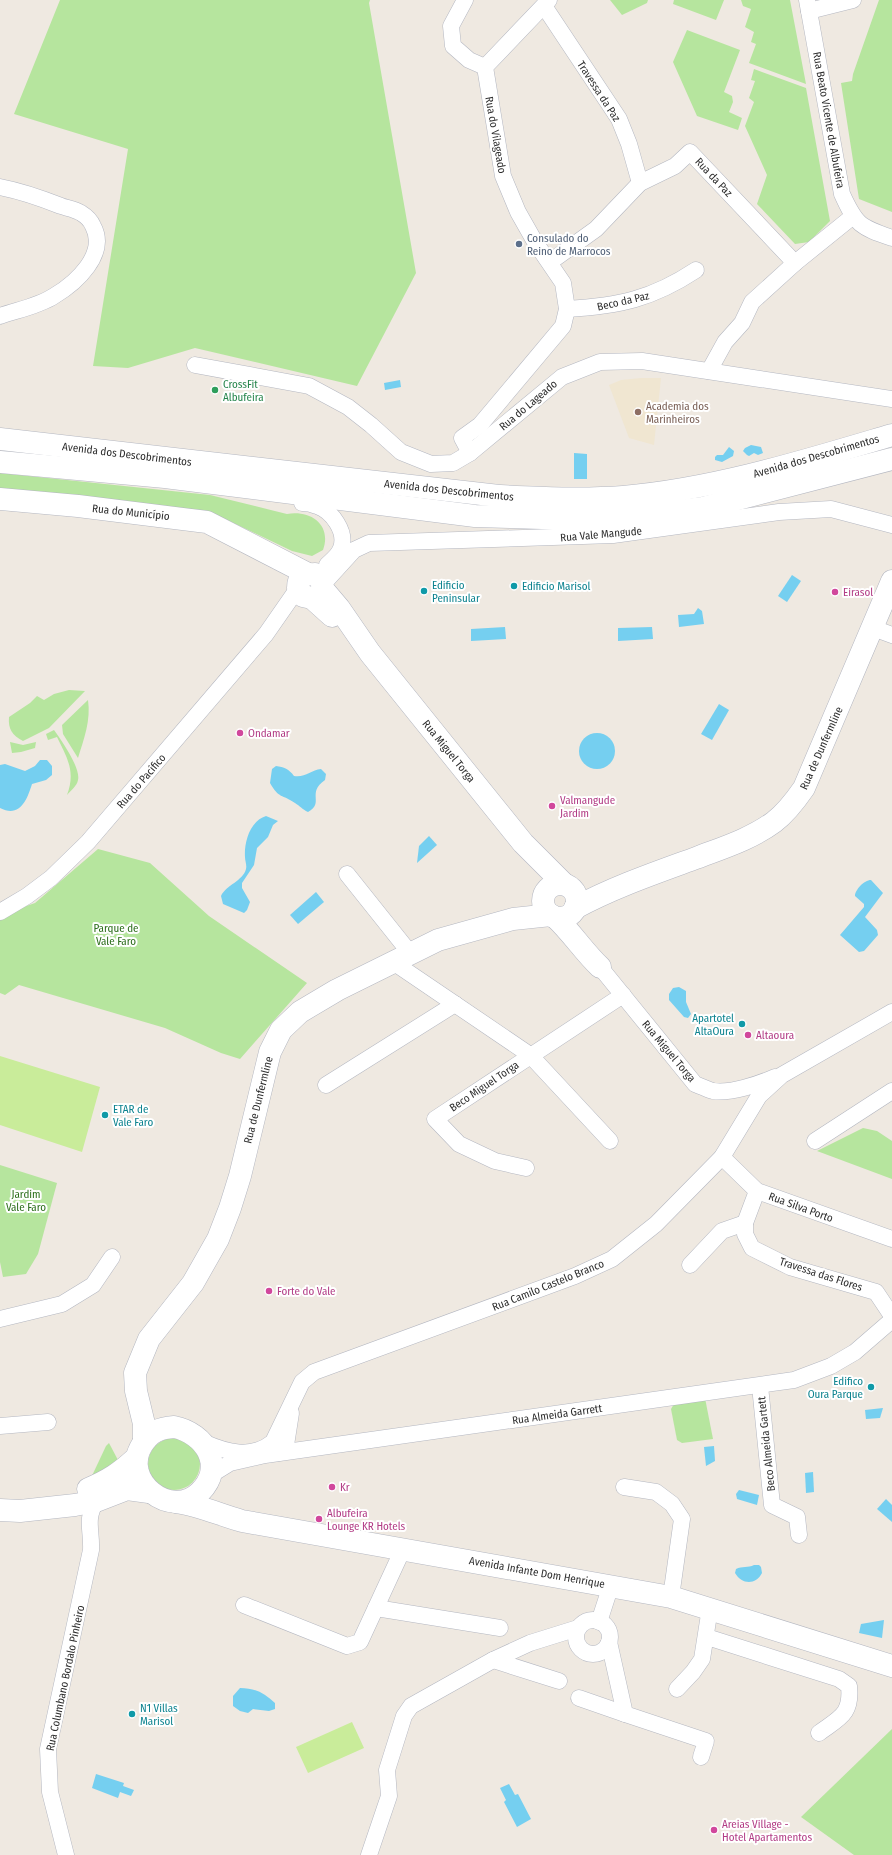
<svg xmlns="http://www.w3.org/2000/svg" width="892" height="1855" viewBox="0 0 892 1855" font-family="'Fira Sans Condensed',sans-serif">
<style>
.education{fill:#f0e6d1}
.green{fill:#b6e59e}
.pitch{fill:#c9ec9a}
.water{fill:#75cff0}
.lines{fill:none;stroke-linecap:round;stroke-linejoin:round}
.street-casing{stroke:#b4b7c1;stroke-width:17}
.secondary-casing{stroke:#b4b7c1;stroke-width:23}
.street{stroke:#fff;stroke-width:16}
.secondary{stroke:#fff;stroke-width:22}
.service-dot{fill:#5c6f8a;stroke:#fff;stroke-width:1.5}
.leisure-dot{fill:#2e9e5b;stroke:#fff;stroke-width:1.5}
.education-dot{fill:#8d6e63;stroke:#fff;stroke-width:1.5}
.culture-dot{fill:#0f9aa8;stroke:#fff;stroke-width:1.5}
.hotel-dot{fill:#d1479c;stroke:#fff;stroke-width:1.5}
.labels{text-anchor:middle;stroke-width:4;stroke-linejoin:round;paint-order:stroke}
.street-label{font-size:11px;fill:#2e2e2e;stroke:#fff}
.service-label{font-size:11px;fill:#4e5e75;stroke:#fff;text-anchor:start}
.leisure-label{font-size:11px;fill:#27864d;stroke:#fff;text-anchor:start}
.education-label{font-size:11px;fill:#785e54;stroke:#fff;text-anchor:start}
.culture-label{font-size:11px;fill:#0d838f;stroke:#fff;text-anchor:start}
.hotel-label{font-size:11px;fill:#b23c85;stroke:#fff;text-anchor:start}
.park-label{font-size:11px;fill:#2c6e1b;stroke:#fff}
</style>
<rect width="100%" height="100%" fill="#efe9e1"/>
<path class="education" d="M641,378H661L654,445L629,438L609,385L621,380Z"/>
<g class="green">
<path d="M60,0H370L369,3L416,273L357,386L195,348L128,368L93,366L128,149L14,114Z"/>
<path d="M610,0H648L647,3L622,15Z"/>
<path d="M674,0H724L716,20L673,4Z"/>
<path d="M741,0H790L806,84L749,63L756,44L751,42L754,32L745,27L751,9L743,6Z"/>
<path d="M879,0H892V212L859,199L841,83L852,81L853,74Z"/>
<path d="M687,30L740,50L724,92L732,96L733,102L729,112L742,118L738,130L697,116L673,62Z"/>
<path d="M754,69L806,88L830,221L809,242L795,244L757,204L767,175L745,126L754,102L749,98L755,81L751,80Z"/>
<path d="M0,473L210,495L287,514C311,510 332,525 323,550L312,556L292,551L225,519L0,492Z"/>
<path d="M69,690L85,691L49,728L23,741C12,735 8,729 9,717L30,703L37,696L44,700L54,694Z"/>
<path d="M88,700C91,720 84,739 78,758L63,734L62,725Z"/>
<path d="M54,730C61,740 81,768 78,780C77,786 71,790 67,795C76,771 67,758 57,737L48,740L46,734Z"/>
<path d="M10,742L23,745L36,742L35,748L21,752L12,753Z"/>
<path d="M98,849L150,863L209,916L307,983L240,1059L221,1053L165,1028L19,985L5,995L0,993V915L35,903Z"/>
<path d="M863,1128L877,1131L892,1141V1179L817,1151Z"/>
<path d="M0,1165L57,1183L38,1254L26,1274L3,1277L0,1262Z"/>
<path d="M705,1398L713,1439L682,1443L677,1440L671,1409L674,1404Z"/>
<circle cx="174" cy="1464" r="26"/>
<path d="M109,1443L119,1462L90,1480L106,1446Z"/>
<path d="M892,1729V1855H854L801,1817Z"/>
</g>
<g class="pitch">
<path d="M0,1056L100,1087L82,1152L0,1125Z"/>
<path d="M352,1722L364,1748L308,1773L296,1747Z"/>
</g>
<g class="water">
<path d="M400,380L401,387L385,390L384,383Z"/>
<path d="M751,445L761,447L763,453L758,455L754,453L749,456L747,455L743,451L745,448Z"/>
<path d="M729,447L734,451L733,456L722,462L715,460V457L717,455H723Z"/>
<path d="M574,453L587,454V479H574Z"/>
<path d="M792,575L801,581L787,602L778,596Z"/>
<path d="M698,608L702,611L704,624L679,627L678,615L694,614Z"/>
<path d="M505,627L506,639L471,641V629Z"/>
<path d="M652,627L653,639L618,641V628Z"/>
<path d="M719,704L729,710L712,740L701,734Z"/>
<circle cx="597" cy="751" r="18"/>
<path d="M40,760H47L52,766V775L46,780L32,784C27,800 20,818 0,808V765L5,764L25,771L35,766Z"/>
<path d="M276,766C284,767 289,769 294,776C305,778 311,770 321,769L326,774L325,780C306,793 325,803 308,812C302,809 300,806 295,803C282,794 279,799 270,783L272,769Z"/>
<path d="M266,816L278,821L273,825L268,837L257,848L254,865L242,883V888L250,902L247,910L244,913L223,904L221,896C226,885 243,881 246,869C247,865 245,861 245,857C244,842 250,821 266,816Z"/>
<path d="M429,836L437,845L417,863L419,846Z"/>
<path d="M871,880L883,893L865,917L877,930L878,935L864,951L859,952L840,935L864,907V904L855,896C855,890 864,880 871,880Z"/>
<path d="M316,892L324,902L298,924L290,915Z"/>
<path d="M679,987L686,991V1002L691,1014L688,1018L684,1017L669,1000V994L673,988Z"/>
<path d="M883,1408L880,1418L866,1419L865,1410Z"/>
<path d="M714,1446L715,1461L706,1466L704,1447Z"/>
<path d="M813,1472L814,1492L806,1493L805,1473Z"/>
<path d="M739,1490L759,1495L757,1505L737,1499L736,1494Z"/>
<path d="M886,1499L892,1505V1522L877,1509Z"/>
<path d="M754,1565H759L761,1567L762,1573C756,1585 742,1585 735,1573L736,1569C742,1566 748,1568 754,1565Z"/>
<path d="M884,1620L882,1638L859,1633L861,1624Z"/>
<path d="M240,1688C255,1688 264,1693 275,1703V1709L269,1711L253,1709L248,1713L240,1711L233,1706V1696Z"/>
<path d="M96,1774L124,1783L123,1786L134,1790L131,1796L120,1792L118,1798L92,1788Z"/>
<path d="M509,1784L515,1795L518,1794L531,1819L517,1827L504,1802L506,1800L500,1788Z"/>
</g>
<g class="lines">
<g class="street-casing">
<g id="street">
<path d="M465,0L451,26L453,46L469,60L485,67"/>
<path d="M807,0L842,194C856,225 860,227 892,238"/>
<path d="M544,6L619,119L629,144L640,183"/>
<path d="M809,11L853,0"/>
<path d="M0,187C21,191 41,198 61,206C67,208 75,209 81,213C86,216 91,221 93,226C108,254 76,283 54,296C39,306 17,310 0,316"/>
<path d="M550,262L596,229L640,183L675,166L690,152L795,263"/>
<path d="M567,309C619,306 652,299 696,270"/>
<path d="M195,365L309,386L348,407L371,425L401,452L431,464L453,463L470,453L562,377L600,362L642,361L892,399"/>
<path d="M709,371L725,342L742,323L752,302L795,263L852,217"/>
<path d="M470,453L462,438L480,425L563,326L567,309L563,283L535,242L518,212L503,176L485,67L549,0"/>
<path d="M302,503C307,503 312,504 317,506C332,511 347,532 341,548C339,555 332,560 327,565"/>
<path d="M323,584L354,550L369,543L613,535L779,512L831,509L892,525"/>
<path d="M873,628L892,635"/>
<path d="M347,874L410,953"/>
<path d="M0,912L27,896L51,878L88,842L266,634L298,588"/>
<path d="M393,962L530,1055L610,1141"/>
<path d="M600,967L695,1084C700,1086 707,1089 713,1091C730,1094 759,1084 775,1077"/>
<path d="M326,1085L455,1004"/>
<path d="M815,1141L892,1091"/>
<path d="M722,1157L757,1191L892,1239"/>
<path d="M526,1168L495,1161L459,1144L435,1119L623,995"/>
<path d="M757,1191L745,1223V1234L752,1248L790,1267L876,1292L892,1316"/>
<path d="M690,1265L722,1231L745,1223"/>
<path d="M0,1319L62,1304L93,1285L112,1257"/>
<path d="M760,1386L772,1505L797,1517L799,1535"/>
<path d="M0,1426L48,1422"/>
<path d="M203,1442C226,1452 251,1460 273,1442L302,1382L314,1372L575,1276L612,1259L656,1224L722,1157L759,1096L782,1075L892,1012"/>
<path d="M278,1453L286,1445L291,1413"/>
<path d="M209,1476L230,1463L265,1455L794,1380L831,1366L855,1352L892,1320"/>
<path d="M624,1487L656,1492L672,1504L682,1519L671,1597"/>
<path d="M244,1605L347,1646L360,1642L403,1549"/>
<path d="M376,1608L500,1628"/>
<circle cx="593" cy="1637" r="17"/>
<path d="M599,1622L611,1585"/>
<path d="M707,1637L839,1679L849,1686C852,1715 839,1718 819,1733"/>
<path d="M609,1642L625,1714L706,1741L701,1757"/>
<path d="M493,1660L559,1681"/>
<path d="M677,1689L693,1672L702,1659L710,1608"/>
<path d="M579,1698L625,1714"/>
<path d="M66,1855L50,1792L48,1749L91,1550C92,1529 85,1521 96,1501"/>
<path d="M369,1855L389,1796L387,1770L404,1716L411,1706L493,1660L530,1643L578,1628"/>
</g>
</g>
<g class="secondary-casing">
<g id="secondary">
<path d="M0,439L499,496C541,498 582,500 623,497C715,489 804,461 892,435"/>
<path d="M0,462L165,477L475,516L542,518H626L703,508L892,459"/>
<path d="M0,499L78,506L207,522L308,574"/>
<path d="M319,578L315,574C304,574 298,577 298,588L303,596L312,598L332,616"/>
<path d="M322,588L339,608L370,653L523,843L564,884"/>
<circle cx="560" cy="901" r="17"/>
<path d="M575,908C614,887 655,873 696,858C722,848 751,839 774,822C786,813 795,801 804,788L892,581"/>
<path d="M556,918C572,933 584,952 600,967"/>
<path d="M174,1427C205,1433 226,1466 200,1492C171,1521 120,1480 142,1445C150,1432 159,1428 174,1427Z"/>
<path d="M144,1441V1424L136,1391L135,1373L149,1339L193,1283L218,1239L230,1208L240,1176L270,1052L281,1030L300,1012L337,990L438,940L513,919L551,915"/>
<path d="M88,1489C109,1480 120,1473 137,1457"/>
<path d="M176,1502C199,1505 220,1515 242,1521L671,1597L892,1666"/>
<path d="M0,1510L20,1511L75,1505L96,1501L127,1489L149,1492"/>
</g>
</g>
<use href="#street" class="street"/>
<use href="#secondary" class="secondary"/>
</g>
<circle class="service-dot" cx="519" cy="244" r="4"/>
<circle class="leisure-dot" cx="215" cy="390" r="4"/>
<circle class="education-dot" cx="638" cy="412" r="4"/>
<g class="culture-dot">
<circle cx="514" cy="586" r="4"/>
<circle cx="424" cy="591" r="4"/>
<circle cx="742" cy="1024" r="4"/>
<circle cx="105" cy="1115" r="4"/>
<circle cx="871" cy="1387" r="4"/>
<circle cx="132" cy="1714" r="4"/>
</g>
<g class="hotel-dot">
<circle cx="835" cy="592" r="4"/>
<circle cx="240" cy="733" r="4"/>
<circle cx="552" cy="806" r="4"/>
<circle cx="748" cy="1035" r="4"/>
<circle cx="269" cy="1291" r="4"/>
<circle cx="332" cy="1487" r="4"/>
<circle cx="319" cy="1519" r="4"/>
<circle cx="714" cy="1830" r="4"/>
</g>
<g class="labels">
<g class="street-label">
<text transform="translate(599 91) rotate(57)" y="4">Travessa da Paz</text>
<text transform="translate(829 120) rotate(80)" y="4">Rua Beato Vicente de Albufeira</text>
<text transform="translate(496 135) rotate(80)" y="4">Rua do Vilageado</text>
<text transform="translate(714 177) rotate(47)" y="4">Rua da Paz</text>
<text transform="translate(623 301) rotate(-13)" y="4">Beco da Paz</text>
<text transform="translate(528 405) rotate(-40)" y="4">Rua do Lageado</text>
<text transform="translate(127 454) rotate(7)" y="4">Avenida dos Descobrimentos</text>
<text transform="translate(816 456) rotate(-16)" y="4">Avenida dos Descobrimentos</text>
<text transform="translate(449 490) rotate(6)" y="4">Avenida dos Descobrimentos</text>
<text transform="translate(131 512) rotate(6)" y="4">Rua do Município</text>
<text transform="translate(601 534) rotate(-5)" y="4">Rua Vale Mangude</text>
<text transform="translate(821 748) rotate(-66)" y="4">Rua de Dunfermline</text>
<text transform="translate(449 751) rotate(51)" y="4">Rua Miguel Torga</text>
<text transform="translate(141 781) rotate(-49)" y="4">Rua do Pacífico</text>
<text transform="translate(669 1051) rotate(50)" y="4">Rua Miguel Torga</text>
<text transform="translate(484 1086) rotate(-34)" y="4">Beco Miguel Torga</text>
<text transform="translate(258 1100) rotate(-76)" y="4">Rua de Dunfermline</text>
<text transform="translate(801 1207) rotate(20)" y="4">Rua Silva Porto</text>
<text transform="translate(821 1274) rotate(18)" y="4">Travessa das Flores</text>
<text transform="translate(548 1285) rotate(-22)" y="4">Rua Camilo Castelo Branco</text>
<text transform="translate(557 1414) rotate(-8)" y="4">Rua Almeida Garrett</text>
<text transform="translate(766 1444) rotate(-96)" y="4">Beco Almeida Gartett</text>
<text transform="translate(537 1572) rotate(10)" y="4">Avenida Infante Dom Henrique</text>
<text transform="translate(65 1678) rotate(-78)" y="4">Rua Columbano Bordalo Pinheiro</text>
</g>
<g class="service-label">
<text x="527" y="242">Consulado do<tspan x="527" dy="13">Reino de Marrocos</tspan></text>
</g>
<g class="leisure-label">
<text x="223" y="388">CrossFit<tspan x="223" dy="13">Albufeira</tspan></text>
</g>
<g class="education-label">
<text x="646" y="410">Academia dos<tspan x="646" dy="13">Marinheiros</tspan></text>
</g>
<g class="culture-label">
<text x="432" y="589">Edificio<tspan x="432" dy="13">Peninsular</tspan></text>
<text x="522" y="590">Edificio Marisol</text>
<text x="734" y="1022" text-anchor="end">Apartotel<tspan x="734" dy="13">AltaOura</tspan></text>
<text x="113" y="1113">ETAR de<tspan x="113" dy="13">Vale Faro</tspan></text>
<text x="863" y="1385" text-anchor="end">Edifico<tspan x="863" dy="13">Oura Parque</tspan></text>
<text x="140" y="1712">N1 Villas<tspan x="140" dy="13">Marisol</tspan></text>
</g>
<g class="hotel-label">
<text x="843" y="596">Eirasol</text>
<text x="248" y="737">Ondamar</text>
<text x="560" y="804">Valmangude<tspan x="560" dy="13">Jardim</tspan></text>
<text x="756" y="1039">Altaoura</text>
<text x="277" y="1295">Forte do Vale</text>
<text x="340" y="1491">Kr</text>
<text x="327" y="1517">Albufeira<tspan x="327" dy="13">Lounge KR Hotels</tspan></text>
<text x="722" y="1828">Areias Village -<tspan x="722" dy="13">Hotel Apartamentos</tspan></text>
</g>
<g class="park-label">
<text x="116" y="932">Parque de<tspan x="116" dy="13">Vale Faro</tspan></text>
<text x="26" y="1198">Jardim<tspan x="26" dy="13">Vale Faro</tspan></text>
</g>
</g>
</svg>
